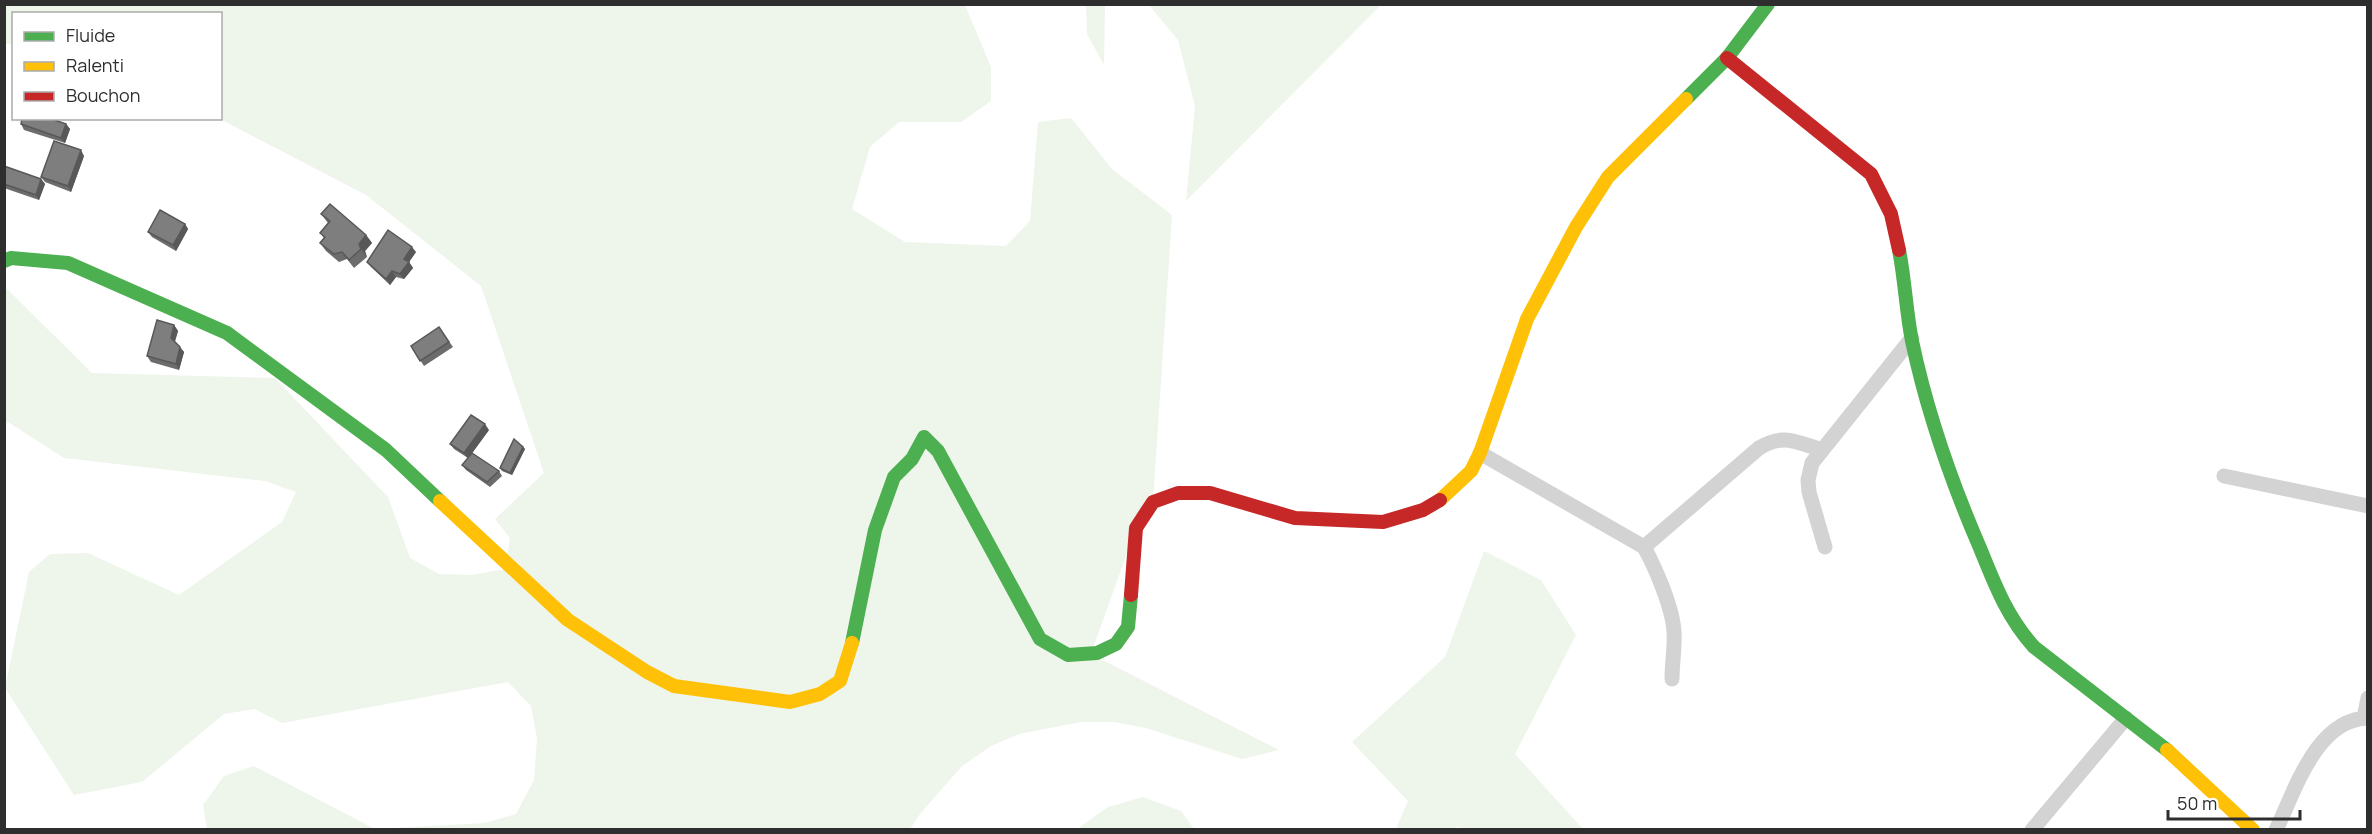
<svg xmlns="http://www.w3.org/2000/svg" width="2372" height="834" viewBox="0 0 2372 834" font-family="Manrope,sans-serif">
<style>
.green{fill:#eef5eb}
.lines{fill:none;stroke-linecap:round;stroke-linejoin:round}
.street{stroke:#d3d3d3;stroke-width:15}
.fast{stroke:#4caf50;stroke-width:14}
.slow{stroke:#ffc107;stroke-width:14}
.jam{stroke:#c62828;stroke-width:14}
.wall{fill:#6c6c6c}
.shaded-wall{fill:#585858}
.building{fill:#7e7e7e;stroke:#585858;stroke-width:1.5}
</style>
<rect width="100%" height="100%" fill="#fff"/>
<g class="green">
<path d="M5,5H965L991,67V101L961,122H899L870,147L852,209L905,242L1006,246L1030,221L1038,122L1071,118L1112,169L1172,215L1153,502L1136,528L1091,654L1279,750L1242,759L1146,728L1114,722H1081L1019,734L991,746L962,766L920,814L910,829H207L203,805L224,776L254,766L375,829L484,823L516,814L534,780L537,738L531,706L508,682L282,723L255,709L224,714L142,782L74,795L5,688L29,572L50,554L88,553L179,595L282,522L296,492L265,481L64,458L8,422L5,425V287L92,373L275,378L388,497L410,558L439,574L472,575L505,569L510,538L495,519L544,473L481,286L366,195L220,119V14H14L13,44H5Z"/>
<path d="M1086,5H1105L1104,65L1087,34Z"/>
<path d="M1149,5H1381L1186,201L1195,106L1178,40Z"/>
<path d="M1484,551L1541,580L1576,635L1515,754L1583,829L1473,830L1456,827L1454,830L1396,829L1408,801L1352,742L1445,657Z"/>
<path d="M1143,797L1181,811L1194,829H1080L1081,826L1108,807Z"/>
</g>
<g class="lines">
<g class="street">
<path d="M1480,453L1644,547C1655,567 1673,608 1674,632C1675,647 1672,664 1672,679"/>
<path d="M2224,476L2368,506"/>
<path d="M1644,547L1759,448C1784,433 1796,442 1822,450"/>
<path d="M1825,547L1809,492L1808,480L1812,463L1912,338"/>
<path d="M2364,718L2368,698"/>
<path d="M2032,830L2126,718"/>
<path d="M2276,830C2295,791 2316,719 2368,718"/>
</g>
<g class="fast">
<path d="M1686,99L1727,58L1768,4"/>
<path d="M1899,250C1905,280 1906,311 1912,341C1927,412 1951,481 1980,548C1995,585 2007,617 2034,647L2167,750"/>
<path d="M4,261L11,258L68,263L227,333L386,450L440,501"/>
<path d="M852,643L875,530L894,477L912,459L924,437L938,451L1040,639L1068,655L1097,653L1116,644L1128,627L1131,595"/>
</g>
<g class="slow">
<path d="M1440,500L1471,471L1480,453L1527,319L1576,227L1608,177L1686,99"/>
<path d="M440,501L568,620L647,672L674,686L790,702L820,694L840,681L852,643"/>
<path d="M2167,750L2253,830"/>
</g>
<g class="jam">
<path d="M1727,58L1871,174L1891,214L1899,250"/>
<path d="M1131,595L1136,528L1153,502L1178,493H1210L1295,518L1383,522L1423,510L1440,500"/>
</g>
</g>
<g class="wall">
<path d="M21,124H66L70,129L65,143L24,130Z"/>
<path d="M84,156L71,192L45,182L41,177Z"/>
<path d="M4,166L41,179L45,184L39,200L4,188Z"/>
<path d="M321,214L366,235L372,243L365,251L367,257L354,268L347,259L339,262L326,251L320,243L324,238L320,233L328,223Z"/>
<path d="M185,224L188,229L176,251L152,237L148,232Z"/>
<path d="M416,252L409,262L413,268L404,279L396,277L390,285L371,267L367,262Z"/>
<path d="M174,325L178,331L175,342L184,352L179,370L151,362L147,356Z"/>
<path d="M439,327L453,347L424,366L411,346Z"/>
<path d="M489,430L470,455L499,471L502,476L490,487L466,470L462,465L468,458L454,449L450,444Z"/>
<path d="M523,447L525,449L512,475L502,471L500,468Z"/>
</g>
<g class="shaded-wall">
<path d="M66,124L70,129L65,143L61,138Z"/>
<path d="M81,150L84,156L71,192L68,186Z"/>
<path d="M41,179L45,184L39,200L36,195Z"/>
<path d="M185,224L188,229L176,251L173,245Z"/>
<path d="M366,235L372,243L365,251L367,257L361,249L359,244Z"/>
<path d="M412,247L416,252L409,262L413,268L404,279L400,274L404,259Z"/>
<path d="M392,271L396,277L390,285L386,279Z"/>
<path d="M174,325L178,331L174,343L171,338Z"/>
<path d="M180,347L184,352L179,370L176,364Z"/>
<path d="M485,424L489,430L468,459L464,453Z"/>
<path d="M523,447L525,449L512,475L510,473Z"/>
</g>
<g class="building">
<path d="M22,118H49L66,124L61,138L21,124Z"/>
<path d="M54,141L81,150L68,186L41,177Z"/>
<path d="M4,166L41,179L36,195L4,184Z"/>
<path d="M330,204L366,235L359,244L361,249L349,260L342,252L334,254L320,243L325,237L320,233L330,221L321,214Z"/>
<path d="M160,210L185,224L173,245L148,232Z"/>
<path d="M388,230L412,247L404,259L409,262L400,274L392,271L386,279L367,262Z"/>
<path d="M157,320L174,325L171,338L180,347L176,364L147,356Z"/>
<path d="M439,327L449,342L420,361L411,346Z"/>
<path d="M471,415L485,424L464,453L450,444Z"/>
<path d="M514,439L523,447L510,473L500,468Z"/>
<path d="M472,453L499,471L487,482L462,465Z"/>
</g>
<rect width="2372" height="834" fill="none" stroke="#2e2e2e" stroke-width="12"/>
<rect x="12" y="12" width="210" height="108" fill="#ffffff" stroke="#ababab" stroke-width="1.5"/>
<rect x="24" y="32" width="30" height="9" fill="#4caf50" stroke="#ababab" stroke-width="1.5"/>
<text x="66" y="42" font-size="18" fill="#2e2e2e">Fluide</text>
<rect x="24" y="62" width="30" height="9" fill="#ffc107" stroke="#ababab" stroke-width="1.5"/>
<text x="66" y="72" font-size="18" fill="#2e2e2e">Ralenti</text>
<rect x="24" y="92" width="30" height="9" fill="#c62828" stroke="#ababab" stroke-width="1.5"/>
<text x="66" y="102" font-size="18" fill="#2e2e2e">Bouchon</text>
<path d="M2168 810v9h132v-9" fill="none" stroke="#2e2e2e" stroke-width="3"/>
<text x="2177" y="810" font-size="18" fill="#2e2e2e" stroke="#ffffff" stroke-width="4.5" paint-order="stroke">50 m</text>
</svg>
